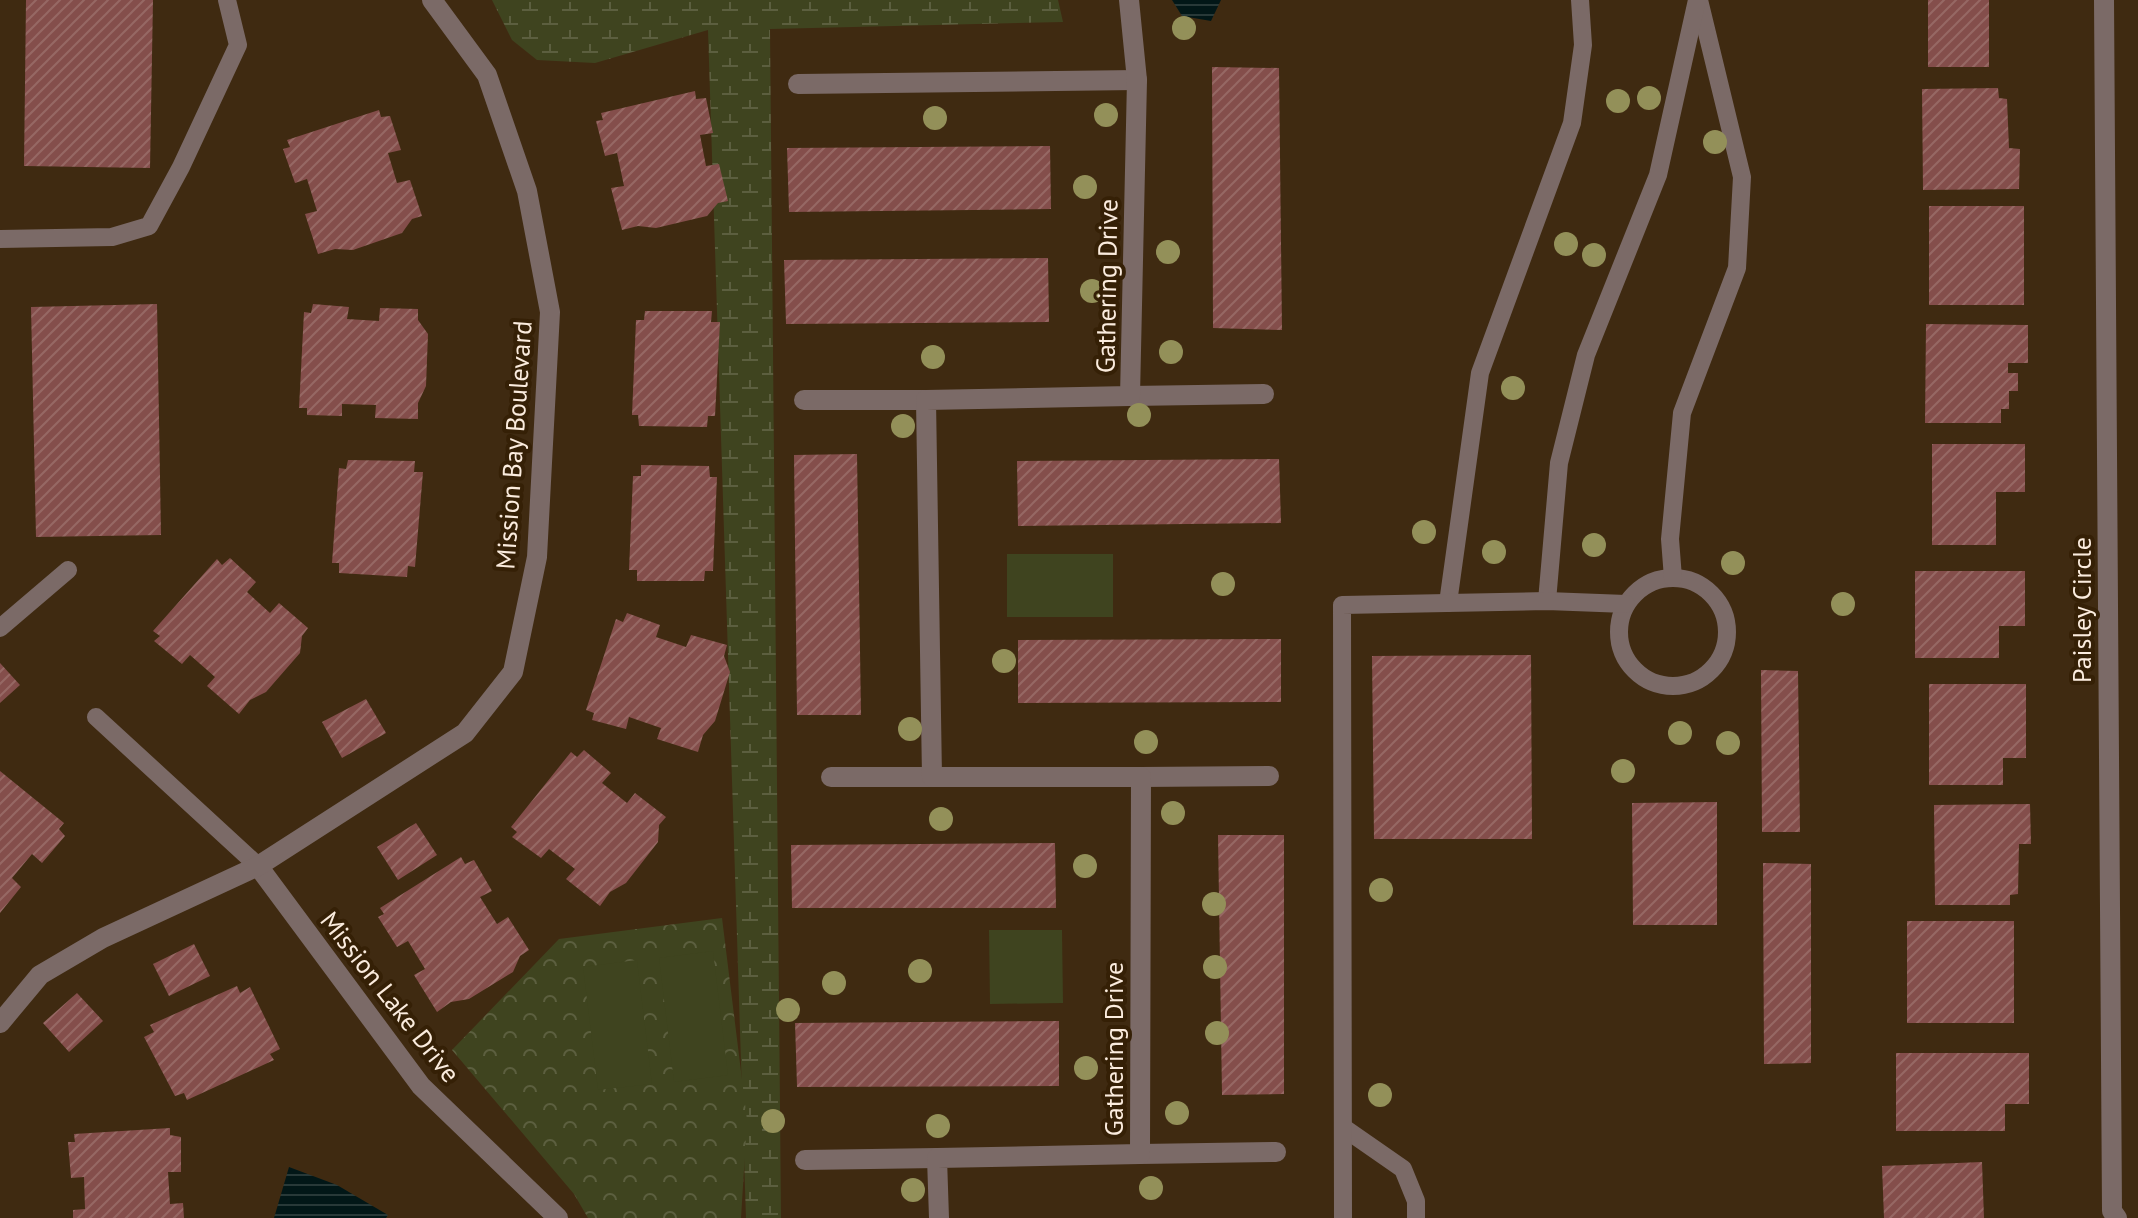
<svg xmlns="http://www.w3.org/2000/svg" width="2138" height="1218" viewBox="0 0 2138 1218" font-family="'PT Sans',sans-serif">
<style>
.wetland{fill:url(#wetland-marsh)}
.park{fill:url(#park-crowns)}
.garden{fill:#3f441f}
.water{fill:url(#water-rules)}
.building{fill:url(#building-hatch)}
.lines{fill:none;stroke-linecap:round;stroke-linejoin:round}
.lane{stroke:#7b6a67;stroke-width:18}
.street{stroke:#7b6a67;stroke-width:20}
.tree{fill:#939059}
.labels{text-anchor:middle;stroke-width:8;stroke-linejoin:round;paint-order:stroke}
.street-label{font-size:26px;fill:#fbecde;stroke:#352006}
</style>
<defs>
<pattern id="wetland-marsh" width="20" height="14" patternUnits="userSpaceOnUse" patternTransform="scale(2)"><rect width="20" height="14" fill="#3f441f"/><path d="M1 5h8M5 5V1M11 12h8M15 12V8" fill="none" stroke="#5c5f3f"/></pattern>
<pattern id="park-crowns" width="20" height="18" patternUnits="userSpaceOnUse" patternTransform="scale(2)"><rect width="20" height="18" fill="#3f441f"/><path d="M2 6a3 3 0 1 1 6 0M12 15a3 3 0 1 1 6 0" fill="none" stroke="#5c5f3f"/></pattern>
<pattern id="water-rules" width="6" height="5" patternUnits="userSpaceOnUse" patternTransform="scale(2)"><rect width="6" height="5" fill="#021717"/><path d="M0 2.5h6" fill="none" stroke="#283938"/></pattern>
<pattern id="building-hatch" width="6" height="6" patternUnits="userSpaceOnUse" patternTransform="scale(2)"><rect width="6" height="6" fill="#844e4b"/><path d="M-1 1l2-2M0 6l6-6M5 7l2-2" fill="none" stroke="#966864"/></pattern>
</defs>
<rect width="100%" height="100%" fill="#3f2a11"/>
<path class="wetland" d="M492,0H1058L1063,22L770,29L781,1218H746L708,30L595,63L537,60L512,40Z"/>
<path class="park" d="M722,918L747,1120L741,1218H588L574,1194L452,1050L559,939Z"/>
<g class="garden">
<rect x="1007" y="554" width="106" height="63"/>
<path d="M989,930H1062L1063,1003L990,1004Z"/>
<path d="M713,951L728,1075L674,1082L659,958Z"/>
<path d="M637,960L652,1084L598,1090L583,967Z"/>
</g>
<g class="water">
<path d="M1172,0H1221L1211,21L1182,16Z"/>
<path d="M289,1167L337,1185L388,1215L386,1218H274Z"/>
</g>
<g class="building">
<path d="M26,0H153L150,168L24,166Z"/>
<rect x="1928" y="0" width="61" height="67"/>
<path d="M1212,67L1279,68L1282,330L1213,328Z"/>
<path d="M1998,88L1999,98L2007,99L2009,148L2020,149L2019,189L1923,190L1922,89Z"/>
<path d="M695,91L696,99L706,98L713,133L700,135L706,166L719,164L728,201L718,203L707,216L656,228L638,226L622,230L611,188L624,186L617,153L605,156L596,121L603,120L601,113Z"/>
<path d="M379,110L381,117L390,116L401,150L388,153L397,183L410,180L422,216L412,219L402,233L353,250L335,249L318,254L305,214L317,211L307,179L295,183L283,149L290,147L287,140Z"/>
<path d="M1050,146L1051,209L789,212L787,148Z"/>
<rect x="1929" y="206" width="95" height="99"/>
<path d="M1048,258L1049,322L786,324L784,260Z"/>
<path d="M157,304L161,535L36,537L31,307Z"/>
<path d="M313,304L349,307L347,319L379,321L380,308L418,309V320L428,334L426,386L418,403V419L375,418L376,405L342,404V416L307,415V408H299L304,312L311,313Z"/>
<path d="M645,311H712L711,322H720L715,416H708L707,427L639,426L638,415H632L636,320H644Z"/>
<path d="M1926,324L2028,325V363H2008V373H2018V391H2009V409H2001V423H1925Z"/>
<path d="M1932,444H2025V492H1996V545H1932Z"/>
<path d="M857,454L861,715H797L794,455Z"/>
<path d="M1279,459L1281,523L1018,526L1017,461Z"/>
<path d="M348,460L415,461L414,472H423L415,567L408,566L407,577L339,573V563H332L339,468L346,469Z"/>
<path d="M641,465L709,466L710,477H717L713,571H705L704,581H637V570H629L633,476H641Z"/>
<path d="M230,558L256,582L247,592L270,613L279,603L308,628L302,636L300,653L266,692L250,700L239,714L207,686L215,677L190,655L182,664L154,641L160,636L153,631L217,559L222,565Z"/>
<path d="M1915,571H2025V626H1999V658H1915Z"/>
<path d="M627,613L660,625L656,637L686,647L691,635L727,645L724,656L730,672L715,721L703,735L698,752L657,739L661,728L629,717L626,729L592,720L594,713L586,710L616,619L623,622Z"/>
<path d="M1281,639V702L1018,703V640Z"/>
<path d="M1531,655L1532,839H1374L1372,656Z"/>
<path d="M0,663L20,685L0,703Z"/>
<path d="M1761,670L1798,671L1800,832H1762Z"/>
<path d="M1929,684H2026V758H2003V785H1929Z"/>
<path d="M366,699L386,733L342,758L322,722Z"/>
<path d="M584,750L611,773L602,783L627,803L635,793L666,817L659,825L658,842L626,883L610,892L600,906L566,879L575,869L549,849L541,858L512,837L517,832L511,827L571,752L577,757Z"/>
<path d="M0,771L64,823L59,829L65,836L42,863L32,854L12,878L21,887L0,913Z"/>
<path d="M1717,802V925H1633L1632,803Z"/>
<path d="M2030,804L2031,844H2019L2018,894L2010,895V905H1935L1934,805Z"/>
<path d="M416,823L437,855L398,880L377,847Z"/>
<path d="M1218,835H1284V1094L1222,1095Z"/>
<path d="M1055,843L1056,908H792L791,845Z"/>
<path d="M461,857L465,864L474,860L492,891L480,897L497,924L508,917L529,950L520,956L513,972L469,999L451,1002L437,1012L414,975L425,969L408,941L397,947L378,917L384,914L380,908Z"/>
<path d="M1763,863L1811,864V1063L1764,1064Z"/>
<rect x="1907" y="921" width="107" height="102"/>
<path d="M194,944L210,976L169,996L153,964Z"/>
<path d="M237,986L240,993L250,987L280,1049L270,1054L274,1060L187,1100L184,1093L175,1096L144,1037L154,1032L150,1025Z"/>
<path d="M77,993L103,1021L69,1052L43,1023Z"/>
<path d="M1059,1021V1086L797,1087L795,1023Z"/>
<path d="M1896,1053H2029V1104H2005V1131H1896Z"/>
<path d="M170,1128V1135L181,1137V1172H168L170,1204L183,1203L184,1218H73V1210L85,1209L84,1177L71,1178L68,1142H75L74,1134Z"/>
<path d="M1982,1162L1984,1218H1884L1882,1166Z"/>
</g>
<g class="lines">
<g class="lane">
<path d="M0,239L112,237L149,226L181,167L238,45L227,0"/>
<circle cx="1673" cy="632" r="54"/>
<path d="M1673,578L1670,539L1682,413L1737,268L1742,177L1699,0"/>
<path d="M1547,601L1559,463L1586,355L1658,175L1697,0"/>
<path d="M1448,603L1480,373L1572,123L1583,45L1580,0"/>
<path d="M0,628L68,570"/>
<path d="M96,717L258,866"/>
<path d="M1344,1128L1403,1169L1416,1201V1218"/>
<path d="M1343,1218L1342,605L1547,601L1626,604"/>
</g>
<g class="street">
<path d="M2104,0L2112,1211L2117,1218"/>
<path d="M798,84L1137,80"/>
<path d="M1130,396L1264,394"/>
<path d="M804,400H926"/>
<path d="M831,777H932"/>
<path d="M1141,777L1269,776"/>
<path d="M258,866L421,1086L558,1218"/>
<path d="M0,1023L40,975L103,938L258,866L465,733L513,672L537,557L550,312L527,191L487,75L432,0"/>
<path d="M1140,1154L1276,1152"/>
<path d="M805,1160L937,1158"/>
<path d="M939,1218L937,1158L1140,1154L1141,777H932L926,400L1130,396L1137,80L1129,0"/>
</g>
</g>
<g class="tree">
<circle cx="1184" cy="28" r="12"/>
<circle cx="1649" cy="98" r="12"/>
<circle cx="1618" cy="101" r="12"/>
<circle cx="1106" cy="115" r="12"/>
<circle cx="935" cy="118" r="12"/>
<circle cx="1715" cy="142" r="12"/>
<circle cx="1085" cy="187" r="12"/>
<circle cx="1566" cy="244" r="12"/>
<circle cx="1168" cy="252" r="12"/>
<circle cx="1594" cy="255" r="12"/>
<circle cx="1092" cy="291" r="12"/>
<circle cx="1171" cy="352" r="12"/>
<circle cx="933" cy="357" r="12"/>
<circle cx="1513" cy="388" r="12"/>
<circle cx="1139" cy="415" r="12"/>
<circle cx="903" cy="426" r="12"/>
<circle cx="1424" cy="532" r="12"/>
<circle cx="1594" cy="545" r="12"/>
<circle cx="1494" cy="552" r="12"/>
<circle cx="1733" cy="563" r="12"/>
<circle cx="1223" cy="584" r="12"/>
<circle cx="1843" cy="604" r="12"/>
<circle cx="1004" cy="661" r="12"/>
<circle cx="910" cy="729" r="12"/>
<circle cx="1680" cy="733" r="12"/>
<circle cx="1146" cy="742" r="12"/>
<circle cx="1728" cy="743" r="12"/>
<circle cx="1623" cy="771" r="12"/>
<circle cx="1173" cy="813" r="12"/>
<circle cx="941" cy="819" r="12"/>
<circle cx="1085" cy="866" r="12"/>
<circle cx="1381" cy="890" r="12"/>
<circle cx="1214" cy="904" r="12"/>
<circle cx="1215" cy="967" r="12"/>
<circle cx="920" cy="971" r="12"/>
<circle cx="834" cy="983" r="12"/>
<circle cx="788" cy="1010" r="12"/>
<circle cx="1217" cy="1033" r="12"/>
<circle cx="1086" cy="1068" r="12"/>
<circle cx="1380" cy="1095" r="12"/>
<circle cx="1177" cy="1113" r="12"/>
<circle cx="773" cy="1121" r="12"/>
<circle cx="938" cy="1126" r="12"/>
<circle cx="1151" cy="1188" r="12"/>
<circle cx="913" cy="1190" r="12"/>
</g>
<g class="labels">
<g class="street-label">
<text transform="translate(1107 286) rotate(-89)" y="9">Gathering Drive</text>
<text transform="translate(514 445) rotate(-86)" y="9">Mission Bay Boulevard</text>
<text transform="translate(2082 610) rotate(-90)" y="9">Paisley Circle</text>
<text transform="translate(390 997) rotate(52)" y="9">Mission Lake Drive</text>
<text transform="translate(1114 1049) rotate(-90)" y="9">Gathering Drive</text>
</g>
</g>
</svg>
